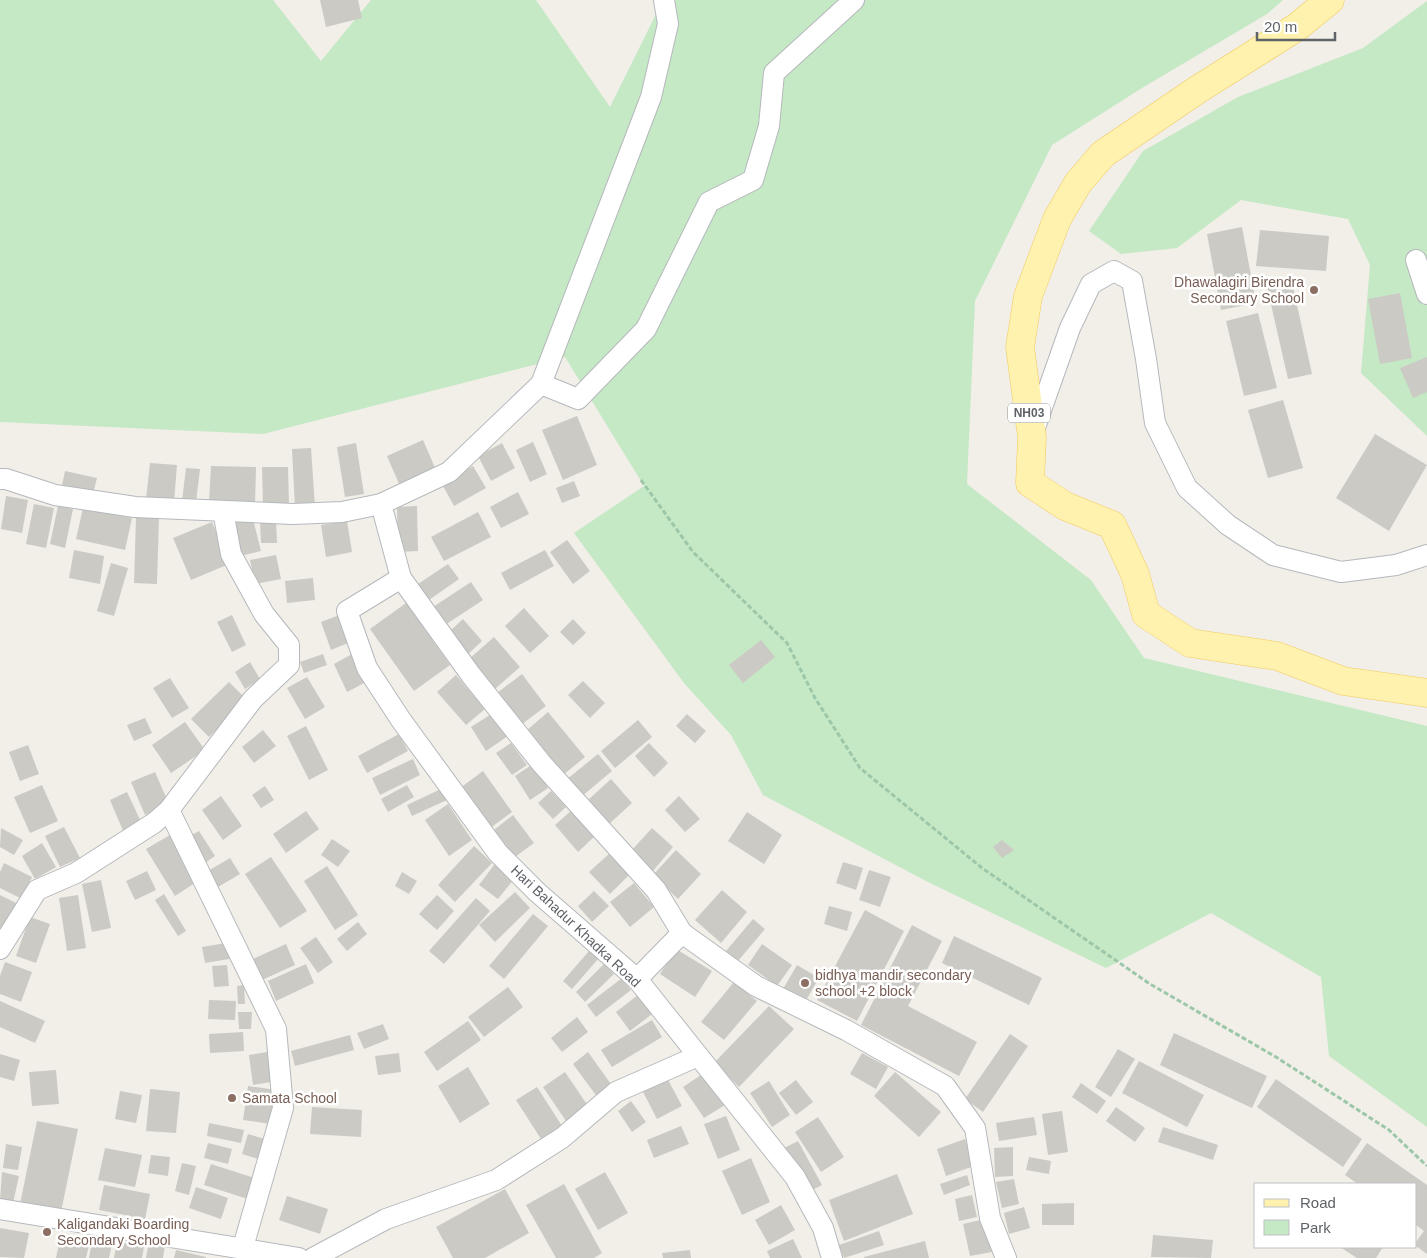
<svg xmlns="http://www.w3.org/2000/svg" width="1427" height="1258" viewBox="0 0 1427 1258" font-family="Helvetica,sans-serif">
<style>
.green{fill:#c5e8c5}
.building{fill:#cccac5}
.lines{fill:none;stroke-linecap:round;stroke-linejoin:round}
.street-casing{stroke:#b5b8bc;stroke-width:22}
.primary-casing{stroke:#f2c960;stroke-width:29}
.path{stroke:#9cc7a9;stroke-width:3;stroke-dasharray:5 2.5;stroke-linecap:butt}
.street{stroke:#fff;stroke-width:20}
.primary{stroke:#fff2af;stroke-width:28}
.education-dot{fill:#8d6e63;stroke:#fff;stroke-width:2}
.labels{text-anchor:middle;stroke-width:5;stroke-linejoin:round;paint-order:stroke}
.shield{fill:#fff;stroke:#8f9295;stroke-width:1}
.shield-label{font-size:12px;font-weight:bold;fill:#5f6368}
.education-label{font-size:14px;fill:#785e54;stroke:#fff;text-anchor:start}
.street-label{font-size:14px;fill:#5f6368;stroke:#fff}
</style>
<rect width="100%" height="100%" fill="#f1efe8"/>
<g class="green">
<path d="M0,0H273L321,61L371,0H536L610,107L663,0H1283L1267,14L1142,88L1052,145L975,301L967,484L1091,580L1144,658L1427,726V1127L1329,1056L1321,977L1211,913L1106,968L926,881L763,795L731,735L684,683L574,533L644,486L565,357L263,434L0,422Z"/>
<path d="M1427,1V436L1361,373L1370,265L1348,219L1241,200L1177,248L1121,254L1089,231L1143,151L1238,97L1363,48Z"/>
</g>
<g class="building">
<path d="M320,0H358L362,18L326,27Z"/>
<path d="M1242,227L1256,303L1221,310L1207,234Z"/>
<path d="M1260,230L1329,236L1326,271L1256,266Z"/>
<path d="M1292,282L1312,374L1288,379L1267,287Z"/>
<path d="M1400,293L1412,358L1380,364L1368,299Z"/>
<path d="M1258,313L1277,388L1244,396L1226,321Z"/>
<path d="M1427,357V392L1413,398L1400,368Z"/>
<path d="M1283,400L1303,468L1268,478L1248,410Z"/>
<path d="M577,416L597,465L563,480L542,430Z"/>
<path d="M1375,434L1427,465L1389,531L1336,498Z"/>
<path d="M423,440L436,470L400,486L387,456Z"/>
<path d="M533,442L547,474L530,482L516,450Z"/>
<path d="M356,443L364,494L345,497L337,447Z"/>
<path d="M502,443L515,468L491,481L478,456Z"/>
<path d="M311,448L315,507L295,508L292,449Z"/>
<path d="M150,463L177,465L174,502L146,499Z"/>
<path d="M211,466L256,467L255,504L209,502Z"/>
<path d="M473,466L486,488L454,506L442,484Z"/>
<path d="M262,467H288L289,507L263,508Z"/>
<path d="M186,468L200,469L196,502L182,501Z"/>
<path d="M65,471L97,478L92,497L61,490Z"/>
<path d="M574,481L580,496L562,503L556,488Z"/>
<path d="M518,492L529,514L501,528L490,507Z"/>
<path d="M6,496L28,500L22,533L1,529Z"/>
<path d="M34,504L54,508L46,548L26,544Z"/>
<path d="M58,506L73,509L65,548L50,544Z"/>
<path d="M417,506L418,551L398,552L397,507Z"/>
<path d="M83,508L132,518L125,550L76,539Z"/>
<path d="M478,512L491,537L444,561L431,537Z"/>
<path d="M136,517H159L157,584L134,583Z"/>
<path d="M253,519L261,551L240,556L232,523Z"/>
<path d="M260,521H276L277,543H261Z"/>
<path d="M347,521L352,552L326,557L321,525Z"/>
<path d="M212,522L229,564L191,580L173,538Z"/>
<path d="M567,540L590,571L573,584L550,552Z"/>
<path d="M74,550L104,556L100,584L69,578Z"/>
<path d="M545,550L554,566L510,590L501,573Z"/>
<path d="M276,555L281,579L255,584L250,560Z"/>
<path d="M111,563L128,568L114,616L97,611Z"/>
<path d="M448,564L459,579L426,602L415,586Z"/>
<path d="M313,578L315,600L287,603L285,581Z"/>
<path d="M471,582L483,600L445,625L433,607Z"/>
<path d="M406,603L450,665L414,691L370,629Z"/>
<path d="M524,608L549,636L530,653L505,626Z"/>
<path d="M342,614L353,641L331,650L321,622Z"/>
<path d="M232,615L246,645L232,652L217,622Z"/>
<path d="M463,619L482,641L466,656L447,634Z"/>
<path d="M573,619L586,633L573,645L560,632Z"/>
<path d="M494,637L520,667L495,689L469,659Z"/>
<path d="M761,640L775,657L743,683L729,665Z"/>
<path d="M354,653L368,681L347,692L334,664Z"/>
<path d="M323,654L327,665L304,673L300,662Z"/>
<path d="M250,662L260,679L245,689L235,672Z"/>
<path d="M522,674L546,706L521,725L497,693Z"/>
<path d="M456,675L485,709L466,725L437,692Z"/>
<path d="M307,677L325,707L305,719L287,688Z"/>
<path d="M170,678L189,708L172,718L153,688Z"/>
<path d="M583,681L605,703L590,718L568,695Z"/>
<path d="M229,682L247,700L209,737L191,719Z"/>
<path d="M548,712L585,757L563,775L527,730Z"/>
<path d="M493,713L508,736L486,751L471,727Z"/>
<path d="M687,714L706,731L695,743L676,726Z"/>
<path d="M145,718L152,733L134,741L127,725Z"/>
<path d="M638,720L652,737L615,768L601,751Z"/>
<path d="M185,722L205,750L171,773L152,745Z"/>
<path d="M306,726L328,770L309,780L287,736Z"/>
<path d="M263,730L276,746L254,763L242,747Z"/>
<path d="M399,734L408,751L367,773L358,756Z"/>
<path d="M511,743L527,765L512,775L496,753Z"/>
<path d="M649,743L668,763L654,777L635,756Z"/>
<path d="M28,745L39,774L20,781L9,752Z"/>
<path d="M598,754L612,771L581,797L566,780Z"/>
<path d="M413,759L420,775L380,795L372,778Z"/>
<path d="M533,764L548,788L530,800L515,776Z"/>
<path d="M483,771L512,812L489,829L460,788Z"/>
<path d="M155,772L169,804L145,815L131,782Z"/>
<path d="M611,779L632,803L609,824L587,801Z"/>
<path d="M42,785L58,821L30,833L14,797Z"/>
<path d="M407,785L414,797L388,812L381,799Z"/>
<path d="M265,786L274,800L261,808L252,795Z"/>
<path d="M441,789L447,800L412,816L407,805Z"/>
<path d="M551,791L566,807L553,819L538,803Z"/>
<path d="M127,792L142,824L124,833L110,800Z"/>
<path d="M221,796L242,826L223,840L202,810Z"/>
<path d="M679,796L700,819L685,832L665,810Z"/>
<path d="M448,804L472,840L449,856L425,820Z"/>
<path d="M573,809L596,835L578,852L555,825Z"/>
<path d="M306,811L319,829L286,853L273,834Z"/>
<path d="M747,812L782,835L764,864L728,841Z"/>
<path d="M513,815L534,843L515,857L494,830Z"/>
<path d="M64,827L80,858L60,867L45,836Z"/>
<path d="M1,828L23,840L14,855L0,847Z"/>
<path d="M652,828L673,847L653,871L631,851Z"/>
<path d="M199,831L215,856L205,863L188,837Z"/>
<path d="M170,835L198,881L175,896L146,849Z"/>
<path d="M332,839L350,851L338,867L321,855Z"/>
<path d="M1002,840L1014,850L1002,858L993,847Z"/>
<path d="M42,843L56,867L35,879L22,856Z"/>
<path d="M474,846L492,863L455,902L438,885Z"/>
<path d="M676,850L701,874L678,899L653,875Z"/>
<path d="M610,853L630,874L610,894L589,872Z"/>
<path d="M271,857L307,911L280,928L245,874Z"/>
<path d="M230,858L240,874L218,887L208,871Z"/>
<path d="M843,862L863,868L856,890L836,883Z"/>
<path d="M4,863L32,877L22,899L0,888V872Z"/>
<path d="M494,865L514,879L498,899L479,885Z"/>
<path d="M327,866L358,915L335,930L304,881Z"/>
<path d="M869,870L891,877L880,907L859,900Z"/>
<path d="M147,871L156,890L135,900L126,881Z"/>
<path d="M402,872L417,881L409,894L395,886Z"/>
<path d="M101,880L111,928L92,932L82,884Z"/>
<path d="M634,883L654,907L630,927L610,902Z"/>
<path d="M722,890L747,912L721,943L695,920Z"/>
<path d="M594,891L609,906L592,922L578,906Z"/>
<path d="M515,892L530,908L495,942L479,925Z"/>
<path d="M164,894L186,931L178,936L155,900Z"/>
<path d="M0,895L16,903L3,930L0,928Z"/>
<path d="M78,895L86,948L67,951L59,898Z"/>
<path d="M437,895L454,911L437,930L419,914Z"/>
<path d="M476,898L490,911L444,964L429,951Z"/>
<path d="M829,906L852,912L847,931L824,924Z"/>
<path d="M865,910L904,931L857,1021L817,1000Z"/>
<path d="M533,914L548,926L504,979L489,966Z"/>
<path d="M30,917L50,924L36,963L16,956Z"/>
<path d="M753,919L765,929L738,961L726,951Z"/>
<path d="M358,922L367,934L347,951L337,939Z"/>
<path d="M912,925L942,941L908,1006L977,1042L959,1076L861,1025Z"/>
<path d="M954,936L1042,978L1029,1005L942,963Z"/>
<path d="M316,937L333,962L318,973L300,948Z"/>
<path d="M232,942L235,958L205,963L202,947Z"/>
<path d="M286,944L295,965L262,980L253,959Z"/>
<path d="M762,944L792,965L777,986L748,965Z"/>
<path d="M676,949L712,971L695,997L660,974Z"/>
<path d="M589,951L598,959L572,989L563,981Z"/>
<path d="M5,962L32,972L21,1002L0,994V976Z"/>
<path d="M306,964L314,983L276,1001L268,981Z"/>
<path d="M604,964L614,974L585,1002L576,992Z"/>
<path d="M227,965L229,986L214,987L212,966Z"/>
<path d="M797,965L819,978L805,1002L783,989Z"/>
<path d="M622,978L631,990L596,1017L587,1005Z"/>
<path d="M734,982L757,1001L724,1040L701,1022Z"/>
<path d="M244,985L245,1004H238L237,986Z"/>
<path d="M508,987L523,1007L484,1037L468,1017Z"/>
<path d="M638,995L652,1014L630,1031L616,1012Z"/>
<path d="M209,1000L236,1001L235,1020L208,1019Z"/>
<path d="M0,1001L45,1021L35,1043L0,1027Z"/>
<path d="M769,1006L794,1029L739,1087L714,1063Z"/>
<path d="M238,1012H252L251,1029H239Z"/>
<path d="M577,1017L588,1032L562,1052L551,1038Z"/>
<path d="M652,1020L662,1037L612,1067L601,1050Z"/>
<path d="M468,1021L481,1040L437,1071L424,1052Z"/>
<path d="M383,1024L389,1039L364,1049L357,1033Z"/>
<path d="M243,1032L244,1051L210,1053L209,1034Z"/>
<path d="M1174,1033L1267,1076L1252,1108L1160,1065Z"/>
<path d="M1010,1034L1028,1046L983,1112L965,1099Z"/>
<path d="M350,1035L354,1050L295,1066L291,1051Z"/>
<path d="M1118,1049L1135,1059L1111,1097L1095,1087Z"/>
<path d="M267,1052L271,1082L253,1085L249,1055Z"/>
<path d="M588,1052L613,1087L598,1098L573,1064Z"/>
<path d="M399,1053L401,1072L378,1075L375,1056Z"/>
<path d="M862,1053L888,1067L876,1089L850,1074Z"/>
<path d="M0,1054L20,1060L14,1081L0,1077Z"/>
<path d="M1139,1061L1204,1095L1187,1127L1122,1093Z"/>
<path d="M468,1067L490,1104L460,1123L438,1086Z"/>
<path d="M56,1070L59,1104L32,1106L29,1072Z"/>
<path d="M565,1072L588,1106L566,1121L543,1087Z"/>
<path d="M895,1072L941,1112L919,1137L874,1096Z"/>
<path d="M704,1073L725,1105L704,1118L683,1087Z"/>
<path d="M667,1078L682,1106L657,1119L642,1090Z"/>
<path d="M1276,1079L1362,1139L1343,1167L1257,1107Z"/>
<path d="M796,1080L813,1102L796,1115L779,1093Z"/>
<path d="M769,1081L790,1115L772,1127L750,1093Z"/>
<path d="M1081,1083L1106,1101L1097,1114L1072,1097Z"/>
<path d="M248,1086L276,1090L271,1124L243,1120Z"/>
<path d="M537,1087L562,1126L541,1139L516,1100Z"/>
<path d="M150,1089L180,1092L176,1133L146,1131Z"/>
<path d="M120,1091L142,1095L136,1123L115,1119Z"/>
<path d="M631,1101L646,1122L632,1132L618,1111Z"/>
<path d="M312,1107L362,1110L361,1137L310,1134Z"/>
<path d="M1116,1107L1145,1128L1135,1142L1106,1121Z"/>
<path d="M1062,1111L1068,1152L1048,1155L1042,1114Z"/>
<path d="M726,1116L740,1150L718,1159L704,1124Z"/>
<path d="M818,1117L844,1157L821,1172L795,1132Z"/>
<path d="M1034,1117L1037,1135L999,1141L996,1123Z"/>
<path d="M37,1121L78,1129L61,1212L20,1204Z"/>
<path d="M209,1123L244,1130L241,1143L207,1136Z"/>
<path d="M681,1126L689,1144L654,1158L647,1140Z"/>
<path d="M1163,1127L1218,1145L1213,1160L1158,1142Z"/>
<path d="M248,1134L271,1141L265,1161L242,1154Z"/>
<path d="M965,1139L974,1166L946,1176L937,1149Z"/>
<path d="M798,1141L822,1185L805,1194L780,1150Z"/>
<path d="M208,1143L232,1149L228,1164L204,1158Z"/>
<path d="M1367,1143L1427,1185V1254L1416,1246V1242L1424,1231L1416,1225V1184H1358L1345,1175Z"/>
<path d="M6,1144L22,1147L18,1170L3,1168Z"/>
<path d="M1013,1147V1176L995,1177L994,1148Z"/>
<path d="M105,1148L142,1155L135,1187L98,1180Z"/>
<path d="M151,1155L170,1157L168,1176L148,1173Z"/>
<path d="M1029,1157L1051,1161L1049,1174L1026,1170Z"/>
<path d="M751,1158L770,1202L742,1215L722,1171Z"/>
<path d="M182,1163L196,1166L189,1195L175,1191Z"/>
<path d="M211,1164L261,1180L254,1201L204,1185Z"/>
<path d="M2,1172L19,1176L13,1203L0,1200Z"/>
<path d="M605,1172L628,1213L598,1230L575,1189Z"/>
<path d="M897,1174L913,1214L844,1241L829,1200Z"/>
<path d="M967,1175L970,1185L944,1195L940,1184Z"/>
<path d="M1014,1179L1019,1204L1002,1208L996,1182Z"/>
<path d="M564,1184L602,1253L594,1258H556L526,1205Z"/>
<path d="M104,1185L150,1194L145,1219L99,1210Z"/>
<path d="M196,1187L228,1198L221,1219L189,1208Z"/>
<path d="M505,1189L529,1233L485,1258H453L436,1227Z"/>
<path d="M972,1195L977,1217L959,1221L955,1199Z"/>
<path d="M287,1196L328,1209L320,1234L279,1220Z"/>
<path d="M1074,1203V1225H1042V1204Z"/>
<path d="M781,1205L795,1230L769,1245L755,1220Z"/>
<path d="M1024,1207L1030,1228L1009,1234L1004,1213Z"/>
<path d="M985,1219L992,1252L970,1256L963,1224Z"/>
<path d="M0,1228L29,1233L24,1258L0,1257Z"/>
<path d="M879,1231L884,1245L844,1258L839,1245Z"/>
<path d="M61,1235L90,1241L86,1258H56Z"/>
<path d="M1153,1235L1213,1240L1211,1258L1151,1257Z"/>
<path d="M93,1236L113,1240L109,1258H89Z"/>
<path d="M793,1239L802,1258H770L767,1251Z"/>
<path d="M117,1241L144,1247L142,1258H114Z"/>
<path d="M925,1241L929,1258H864V1257Z"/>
<path d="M149,1242L165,1245L163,1258H146Z"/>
<path d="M1340,1247H1383L1376,1258H1357Z"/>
<path d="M176,1250L206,1257V1258H174Z"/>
<path d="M690,1250L691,1258H663L662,1253Z"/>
</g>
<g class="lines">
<g class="street-casing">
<g id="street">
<path d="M1416,260L1427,294"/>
<path d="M541,384L578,399L646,329L709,202L753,180L769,126L774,73L854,0"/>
<path d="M1033,433L1070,328L1091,284L1114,271L1132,281L1146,359L1155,423L1187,488L1228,525L1273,555L1341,572L1396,565L1427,555"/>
<path d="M0,479H6L55,495L135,507L293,514L342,512L381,504L449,472L541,384L651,97L668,24L664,0"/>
<path d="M381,504L401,578L471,675L542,764L656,890L682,933L756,986L846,1030L945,1086L975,1128L990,1218L1006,1258"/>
<path d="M401,578L347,611L367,668L401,720L498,853L537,892L637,979L795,1177L823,1228L832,1258"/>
<path d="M169,810L276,1029L283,1108L243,1247"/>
<path d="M0,949L37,890L76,873L154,823L169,810L253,699L289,665V645L264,614L231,554L223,511"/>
<path d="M637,979L682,933"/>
<path d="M0,1209L299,1258"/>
<path d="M313,1258L386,1219L496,1180L562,1138L616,1092L698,1056"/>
</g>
</g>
<g class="primary-casing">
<path id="primary" d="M1330,0L1297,27L1197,90L1103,154L1078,183L1057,219L1028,296L1020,347L1032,437L1030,483L1065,506L1112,525L1135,574L1146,614L1190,643L1277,656L1343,681L1427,693"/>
</g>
<path class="path" d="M641,480L693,552L787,643L815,698L860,768L982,868L1150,984L1276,1057L1389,1130L1427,1166"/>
<use href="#street" class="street"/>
<use href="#primary" class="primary"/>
</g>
<g class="education-dot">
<circle cx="1314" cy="290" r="5"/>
<circle cx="805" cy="983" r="5"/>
<circle cx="232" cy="1098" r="5"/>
<circle cx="47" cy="1232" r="5"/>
</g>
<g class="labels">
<rect class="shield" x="1008" y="403.5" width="42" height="19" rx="4"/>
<g class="shield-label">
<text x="1029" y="417">NH03</text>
</g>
<g class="education-label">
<text x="1304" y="287" text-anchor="end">Dhawalagiri Birendra<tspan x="1304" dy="16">Secondary School</tspan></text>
<text x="815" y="980">bidhya mandir secondary<tspan x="815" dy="16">school +2 block</tspan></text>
<text x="242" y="1103">Samata School</text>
<text x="57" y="1229">Kaligandaki Boarding<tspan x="57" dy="16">Secondary School</tspan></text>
</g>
<g class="street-label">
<text transform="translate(576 926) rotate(43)" y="5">Hari Bahadur Khadka Road</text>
</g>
</g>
<rect x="1254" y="1183" width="162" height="65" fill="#ffffff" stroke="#bfc1c3"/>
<rect x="1264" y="1199" width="25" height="8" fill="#fff2af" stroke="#bfc1c3"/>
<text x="1300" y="1208" font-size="15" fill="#5f6368">Road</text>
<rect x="1264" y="1220" width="25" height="15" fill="#c5e8c5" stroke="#bfc1c3"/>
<text x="1300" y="1233" font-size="15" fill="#5f6368">Park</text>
<path d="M1257 32v8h78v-8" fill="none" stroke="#5f6368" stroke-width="2.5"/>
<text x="1264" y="32" font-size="15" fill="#5f6368" stroke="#ffffff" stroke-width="4" paint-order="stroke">20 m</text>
</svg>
